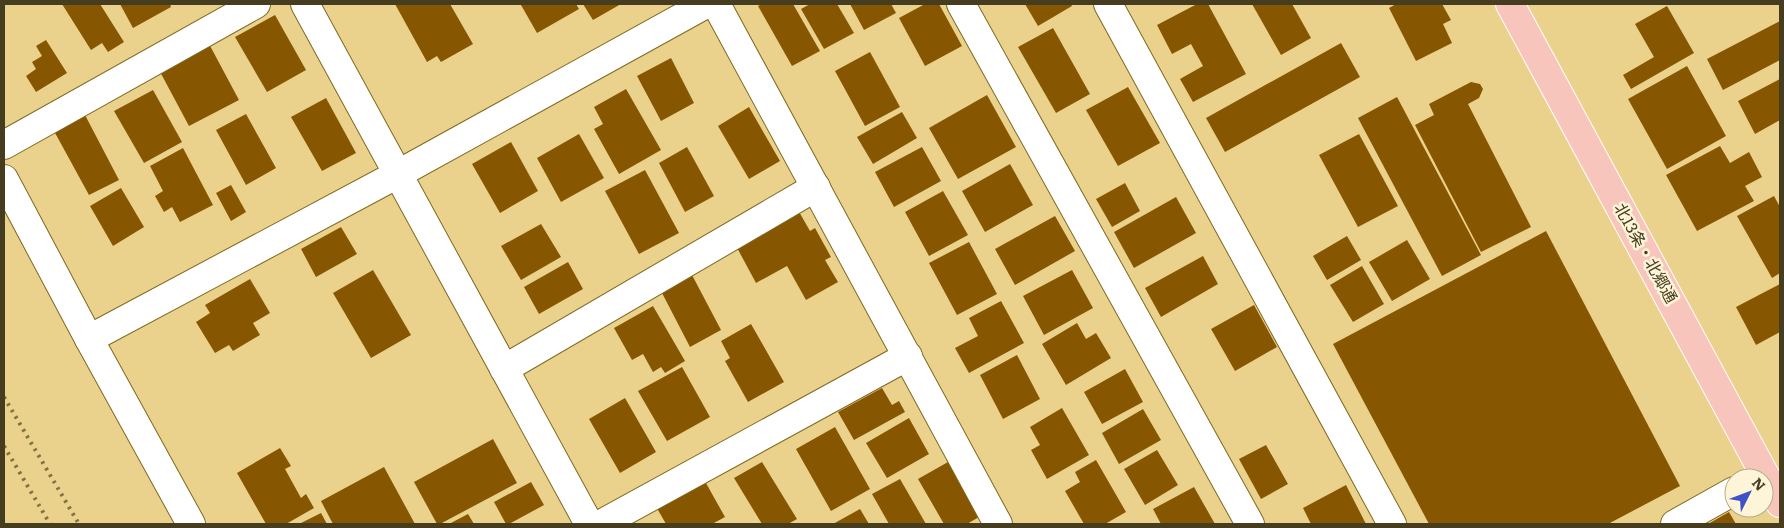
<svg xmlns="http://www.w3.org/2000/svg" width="1784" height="528" viewBox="0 0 1784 528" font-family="Literata,'Noto Sans JP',serif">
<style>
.building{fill:#875600}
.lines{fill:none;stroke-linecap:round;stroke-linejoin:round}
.minor-casing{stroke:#7f6921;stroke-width:30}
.major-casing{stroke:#fff;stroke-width:30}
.minor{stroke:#fff;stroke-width:28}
.major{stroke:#f8c5bc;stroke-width:28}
.rail{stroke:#807146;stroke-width:4;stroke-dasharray:2.5 5;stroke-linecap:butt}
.labels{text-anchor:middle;stroke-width:5;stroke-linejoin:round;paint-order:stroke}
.street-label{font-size:16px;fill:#463c1f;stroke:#fef5d9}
</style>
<rect width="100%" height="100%" fill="#ebd28c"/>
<g class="building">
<path d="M62,4H100L124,42L108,52L102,43L91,50Z"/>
<path d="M120,4H170L171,7L133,28Z"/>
<path d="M395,4H450L473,44L441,62L437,56L427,62Z"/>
<path d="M523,4H576L579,9L537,33L521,5Z"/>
<path d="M583,4H621L593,20Z"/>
<path d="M762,4H793L820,51L792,66L758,6Z"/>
<path d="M810,4H837L854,33L824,49L801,9Z"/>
<path d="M850,4H891L896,13L864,30Z"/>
<path d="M925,4H939L962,46L925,66L899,18Z"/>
<path d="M1025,4H1071L1072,6L1038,26Z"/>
<path d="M1197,4H1208L1246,74L1193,102L1180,79L1203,66L1191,44L1172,54L1157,25Z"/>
<path d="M1252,4H1292L1311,38L1281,55Z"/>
<path d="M1396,4H1442L1451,20L1443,24L1452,43L1416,61L1389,8Z"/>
<path d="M1667,6L1694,53L1631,89L1623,75L1654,57L1635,24Z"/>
<path d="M275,15L306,70L267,92L235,37Z"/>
<path d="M1780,21V60L1723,90L1707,59Z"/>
<path d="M1053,28L1090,94L1056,113L1018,47Z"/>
<path d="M46,40L67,73L36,92L26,76L36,69L32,62L42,56L36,46Z"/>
<path d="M208,42L239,100L189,126L158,68Z"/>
<path d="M1341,43L1360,77L1225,152L1206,118Z"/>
<path d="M870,52L900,107L865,126L835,71Z"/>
<path d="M671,58L694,103L661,121L637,76Z"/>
<path d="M1687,66L1726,136L1667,169L1628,99Z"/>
<path d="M1780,79V120L1755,134L1738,101Z"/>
<path d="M1471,82L1480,84L1483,89L1479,98L1468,104L1531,227L1481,252L1415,125L1434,115L1429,104Z"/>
<path d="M1128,87L1160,143L1118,166L1086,110Z"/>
<path d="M626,89L661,150L619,174L594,129L603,124L594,107Z"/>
<path d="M153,90L182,142L144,163L114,111Z"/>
<path d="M987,95L1016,147L958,179L929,128Z"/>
<path d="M1397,97L1481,255L1442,276L1358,118Z"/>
<path d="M326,98L356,153L322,171L291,117Z"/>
<path d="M749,107L780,161L749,179L718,126Z"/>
<path d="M902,112L917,138L873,164L857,137Z"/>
<path d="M246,114L276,168L246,185L216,130Z"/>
<path d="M85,115L119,180L89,195L54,131Z"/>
<path d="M579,134L604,178L561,202L537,158Z"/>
<path d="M1359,134L1398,206L1358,227L1319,155Z"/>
<path d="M511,142L538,191L500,213L472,164Z"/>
<path d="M1720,146L1730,163L1749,152L1762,177L1745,186L1754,201L1697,231L1666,175Z"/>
<path d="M687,147L714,196L685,212L659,163Z"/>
<path d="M922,147L941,181L894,207L875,172Z"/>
<path d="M183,148L213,205L180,222L172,207L164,212L155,196L163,191L150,166Z"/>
<path d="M1010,164L1033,205L985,232L962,191Z"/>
<path d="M645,170L679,233L639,254L605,191Z"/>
<path d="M1125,183L1140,211L1112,227L1096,199Z"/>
<path d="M231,185L246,212L231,221L216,193Z"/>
<path d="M121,188L144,227L113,246L90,206Z"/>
<path d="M943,191L968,235L929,256L905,212Z"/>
<path d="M1774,196L1780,207V273L1772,278L1737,216Z"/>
<path d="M1176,197L1196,233L1134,268L1114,232Z"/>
<path d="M798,210L810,231L815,228L831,257L825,260L838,282L806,300L787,266L756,283L735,244Z"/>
<path d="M1055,216L1075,251L1015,285L995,249Z"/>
<path d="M541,224L561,257L521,280L501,246Z"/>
<path d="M341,227L357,254L316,277L301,249Z"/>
<path d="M1546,231L1680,486L1608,524H1429L1333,344Z"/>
<path d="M1347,236L1361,260L1327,280L1313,256Z"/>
<path d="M1407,240L1430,279L1392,301L1369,262Z"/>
<path d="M969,242L997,294L957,315L929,263Z"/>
<path d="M1203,256L1218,284L1161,317L1145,288Z"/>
<path d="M568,262L583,289L539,314L524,287Z"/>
<path d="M1362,266L1384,304L1353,322L1330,285Z"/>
<path d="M373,270L411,335L371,358L333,293Z"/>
<path d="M1072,270L1093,308L1044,335L1023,296Z"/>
<path d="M692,275L721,330L690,347L661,291Z"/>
<path d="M250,279L270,313L253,323L260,335L233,351L229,345L215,353L196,322L210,313L205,305Z"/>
<path d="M1780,284V332L1756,345L1736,307Z"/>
<path d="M1001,301L1024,343L969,373L955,348L978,336L969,318Z"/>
<path d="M1254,305L1277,347L1235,371L1211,329Z"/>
<path d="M653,306L685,361L665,373L661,367L653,372L643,354L632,360L614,328Z"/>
<path d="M1077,323L1086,339L1096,333L1111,358L1066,385L1042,344Z"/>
<path d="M751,324L784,382L748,402L725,361L730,358L721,341Z"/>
<path d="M1017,355L1040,399L1003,419L980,375Z"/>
<path d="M682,367L710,417L667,441L638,391Z"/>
<path d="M1125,369L1143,402L1102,424L1084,392Z"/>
<path d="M882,388L892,405L899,401L905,412L854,440L838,412Z"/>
<path d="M625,398L656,452L620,473L589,419Z"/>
<path d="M1062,408L1089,455L1047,479L1031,450L1040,445L1030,427Z"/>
<path d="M1143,409L1161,440L1119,464L1102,433Z"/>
<path d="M909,418L929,454L887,478L866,443Z"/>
<path d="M835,427L870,489L831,511L796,449Z"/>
<path d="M493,439L517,483L440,524H437L414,482Z"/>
<path d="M1266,445L1288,484L1261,499L1239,459Z"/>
<path d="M280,448L291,466L285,469L301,498L306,494L314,508L286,524H266L237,473Z"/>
<path d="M1157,450L1178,485L1145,505L1124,469Z"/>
<path d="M1096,460L1126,512L1105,524H1084L1065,491L1080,482L1075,472Z"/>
<path d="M762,462L797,519L788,524H762L734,478Z"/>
<path d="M948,462L979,517L967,524H944L918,479Z"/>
<path d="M384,467L415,524H333L321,501Z"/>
<path d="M702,476L725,517L712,524H666L654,503Z"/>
<path d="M900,479L926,524H889L872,494Z"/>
<path d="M531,482L544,505L509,524H506L494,502Z"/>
<path d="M1346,485L1366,524H1311L1303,508Z"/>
<path d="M1194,487L1215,524H1161L1153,509Z"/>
<path d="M860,509L869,524H833Z"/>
<path d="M1729,512L1736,524H1708Z"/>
<path d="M321,513L327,524H299Z"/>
<path d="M468,514L474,524H449Z"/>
</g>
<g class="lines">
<g class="minor-casing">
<g id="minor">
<path d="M305,4L589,524"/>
<path d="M716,4L998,524"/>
<path d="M961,4L1250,524"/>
<path d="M1108,4L1392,524"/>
<path d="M4,145L256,4"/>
<path d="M4,179L89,339L191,524"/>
<path d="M89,339L398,174L706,4"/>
<path d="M504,369L816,187"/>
<path d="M601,524L908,356"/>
<path d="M1675,524L1734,491"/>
</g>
</g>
<g class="major-casing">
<path id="major" d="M1510,4L1780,503"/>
</g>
<use href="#minor" class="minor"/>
<use href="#major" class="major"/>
<g class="rail">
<path d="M4,397L79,524"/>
<path d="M4,446L50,524"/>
</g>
</g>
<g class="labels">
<g class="street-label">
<text transform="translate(1646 253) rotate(61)" y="6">北13条・北郷通</text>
</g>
</g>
<rect width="1784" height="528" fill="none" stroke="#463c1f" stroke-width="10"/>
<g transform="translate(1749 493) rotate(48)"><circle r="24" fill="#fef5d9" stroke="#b4ab8f"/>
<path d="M0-4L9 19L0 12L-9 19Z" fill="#3e51c5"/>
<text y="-8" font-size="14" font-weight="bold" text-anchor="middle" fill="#463c1f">N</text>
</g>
</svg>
